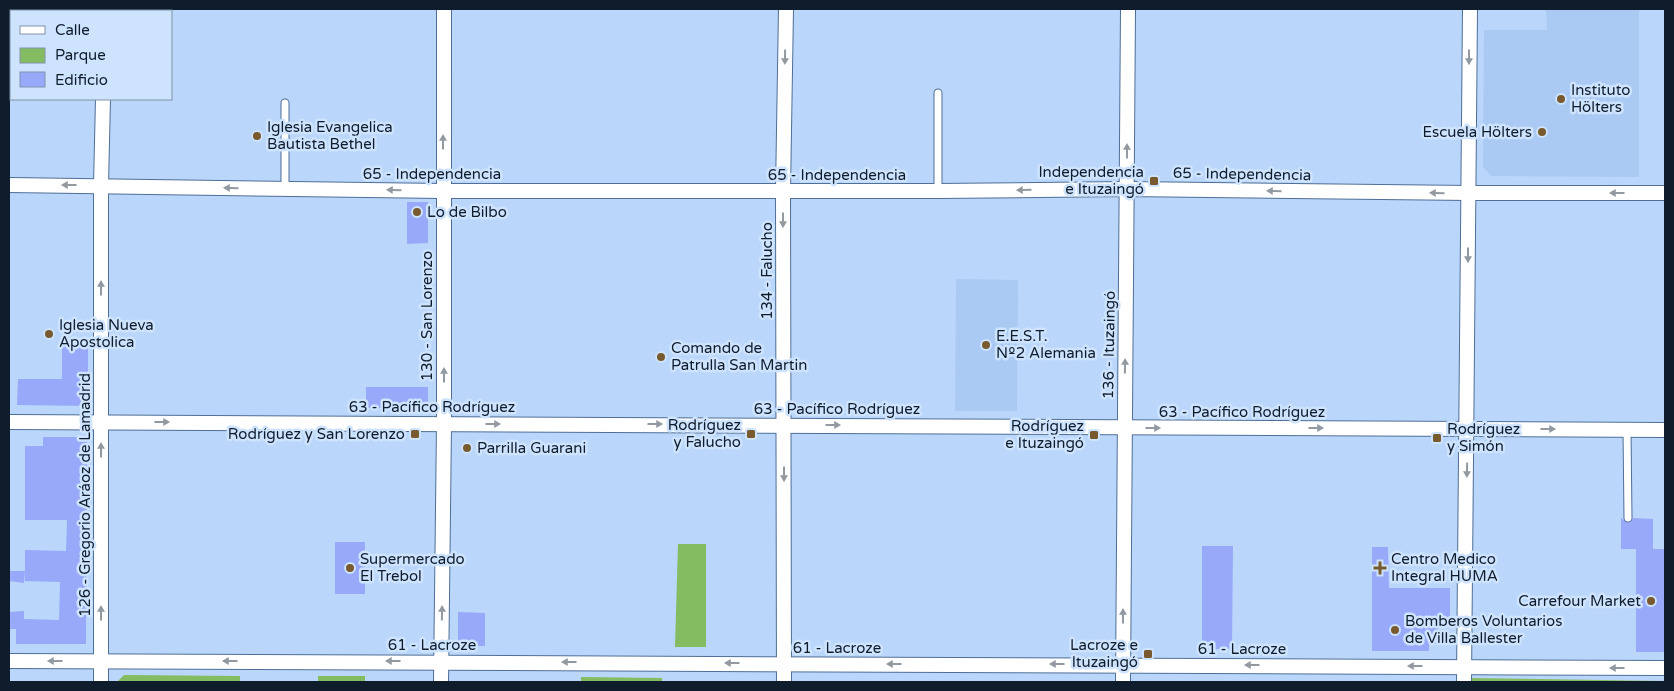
<svg xmlns="http://www.w3.org/2000/svg" width="1674" height="691" viewBox="0 0 1674 691" font-family="'Varela Round',sans-serif">
<style>
.built{fill:#abcaf3}
.green{fill:#84bc61}
.building{fill:#99a9f9}
.lines{fill:none;stroke-linecap:round;stroke-linejoin:round}
.service-casing{stroke:#4f6f97;stroke-width:9}
.minor-casing{stroke:#4f6f97;stroke-width:16}
.service{stroke:#fff;stroke-width:7}
.minor{stroke:#fff;stroke-width:14}
.oneway{fill:#9399a0}
.poi-dot{fill:#785a2e;stroke:#cde3fe;stroke-width:2}
.labels{text-anchor:middle;stroke-width:5;stroke-linejoin:round;paint-order:stroke}
.poi-label{font-size:15px;fill:#0f1c2c;stroke:#cde3fe;text-anchor:start}
.street-label{font-size:15px;fill:#0f1c2c;stroke:#cde3fe}
</style>
<rect width="100%" height="100%" fill="#bad6fa"/>
<g class="built">
<path d="M1546,9H1639V177L1491,176L1483,167L1484,30H1547Z"/>
<path d="M956,279L1018,280L1017,411H955Z"/>
</g>
<g class="green">
<path d="M678,544H706V647H675Z"/>
<path d="M124,675L240,676V682H117Z"/>
<rect x="318" y="676" width="47" height="6"/>
<path d="M581,677L662,678V682H581Z"/>
<path d="M1470,678L1665,681V682H1470Z"/>
</g>
<g class="building">
<path d="M407,202H428V243L407,244Z"/>
<path d="M62,344H88V406L17,405L18,379H62Z"/>
<rect x="366" y="387" width="62" height="21"/>
<path d="M43,437H84L87,441V471H80V499H87L86,644H16V629H9V612L24,611V619L59,620L60,582L25,581V550L66,551L67,520H25V446H43Z"/>
<path d="M1621,518L1628,523L1631,522L1633,518L1653,519V549H1665V652H1636V549H1621Z"/>
<rect x="335" y="542" width="30" height="52"/>
<path d="M1202,546H1233L1232,649H1202Z"/>
<path d="M1372,547H1388L1389,588H1450V619L1438,620V644H1429V651H1372Z"/>
<path d="M9,571H25L24,583L9,581Z"/>
<path d="M458,612L485,613V646H462L458,642Z"/>
</g>
<g class="lines">
<g class="service-casing">
<g id="service">
<path d="M285,188V103"/>
<path d="M938,191V93"/>
<path d="M1627,430L1628,518"/>
</g>
</g>
<g class="minor-casing">
<g id="minor">
<path d="M19,11V9"/>
<path d="M105,11V9"/>
<path d="M9,53L11,52"/>
<path d="M9,185L443,191H938L1127,189L1469,193H1665"/>
<path d="M9,422L1665,430"/>
<path d="M9,661L1665,668"/>
<path d="M101,682V185L103,99"/>
<path d="M441,682L444,424V9"/>
<path d="M784,682L783,191L786,9"/>
<path d="M1123,682L1128,9"/>
<path d="M1464,682L1470,9"/>
</g>
</g>
<use href="#service" class="service"/>
<use href="#minor" class="minor"/>
</g>
<defs><path id="oneway-solid" d="M-6-.8H1V-3.2L6.5 0L1 3.2V.8H-6Z" transform="scale(1.25)"/></defs>
<g class="oneway">
<use href="#oneway-solid" transform="translate(785 57) rotate(91)"/>
<use href="#oneway-solid" transform="translate(1469 57) rotate(90)"/>
<use href="#oneway-solid" transform="translate(443 142) rotate(-90)"/>
<use href="#oneway-solid" transform="translate(1127 151) rotate(-90)"/>
<use href="#oneway-solid" transform="translate(69 185) rotate(-180)"/>
<use href="#oneway-solid" transform="translate(231 188) rotate(-179)"/>
<use href="#oneway-solid" transform="translate(394 190) rotate(-179)"/>
<use href="#oneway-solid" transform="translate(1024 190) rotate(179)"/>
<use href="#oneway-solid" transform="translate(1274 191) rotate(-179)"/>
<use href="#oneway-solid" transform="translate(1437 193) rotate(-179)"/>
<use href="#oneway-solid" transform="translate(1617 193) rotate(180)"/>
<use href="#oneway-solid" transform="translate(783 220) rotate(90)"/>
<use href="#oneway-solid" transform="translate(1468 255) rotate(90)"/>
<use href="#oneway-solid" transform="translate(101 288) rotate(-90)"/>
<use href="#oneway-solid" transform="translate(1125 366) rotate(-89)"/>
<use href="#oneway-solid" transform="translate(444 375) rotate(-90)"/>
<use href="#oneway-solid" transform="translate(162 422)"/>
<use href="#oneway-solid" transform="translate(493 424)"/>
<use href="#oneway-solid" transform="translate(655 424)"/>
<use href="#oneway-solid" transform="translate(833 425)"/>
<use href="#oneway-solid" transform="translate(1153 428)"/>
<use href="#oneway-solid" transform="translate(1316 428)"/>
<use href="#oneway-solid" transform="translate(1548 429)"/>
<use href="#oneway-solid" transform="translate(101 450) rotate(-90)"/>
<use href="#oneway-solid" transform="translate(1467 470) rotate(91)"/>
<use href="#oneway-solid" transform="translate(784 474) rotate(90)"/>
<use href="#oneway-solid" transform="translate(101 613) rotate(-90)"/>
<use href="#oneway-solid" transform="translate(442 613) rotate(-89)"/>
<use href="#oneway-solid" transform="translate(1123 616) rotate(-90)"/>
<use href="#oneway-solid" transform="translate(55 661) rotate(-180)"/>
<use href="#oneway-solid" transform="translate(230 661) rotate(-180)"/>
<use href="#oneway-solid" transform="translate(393 661) rotate(-180)"/>
<use href="#oneway-solid" transform="translate(569 662) rotate(-180)"/>
<use href="#oneway-solid" transform="translate(732 663) rotate(-180)"/>
<use href="#oneway-solid" transform="translate(894 664) rotate(-180)"/>
<use href="#oneway-solid" transform="translate(1057 664) rotate(-180)"/>
<use href="#oneway-solid" transform="translate(1252 665) rotate(-180)"/>
<use href="#oneway-solid" transform="translate(1415 666) rotate(-180)"/>
<use href="#oneway-solid" transform="translate(1617 668) rotate(-180)"/>
</g>
<g class="poi-dot">
<circle cx="1561" cy="99" r="5"/>
<circle cx="1542" cy="132" r="5"/>
<circle cx="257" cy="136" r="5"/>
<rect x="1149" y="176" width="10" height="10" rx="2.5"/>
<circle cx="417" cy="212" r="5"/>
<circle cx="49" cy="334" r="5"/>
<circle cx="986" cy="345" r="5"/>
<circle cx="661" cy="357" r="5"/>
<rect x="410" y="429" width="10" height="10" rx="2.5"/>
<rect x="746" y="429" width="10" height="10" rx="2.5"/>
<rect x="1089" y="430" width="10" height="10" rx="2.5"/>
<rect x="1432" y="433" width="10" height="10" rx="2.5"/>
<circle cx="467" cy="448" r="5"/>
<circle cx="350" cy="568" r="5"/>
<path d="M1377.5 560.5h5v5h5v5h-5v5h-5v-5h-5v-5h5z"/>
<circle cx="1651" cy="601" r="5"/>
<circle cx="1395" cy="630" r="5"/>
<rect x="1143" y="649" width="10" height="10" rx="2.5"/>
</g>
<g class="labels">
<g class="poi-label">
<text x="1571" y="95">Instituto<tspan x="1571" dy="17">Hölters</tspan></text>
<text x="267" y="132">Iglesia Evangelica<tspan x="267" dy="17">Bautista Bethel</tspan></text>
<text x="1532" y="137" text-anchor="end">Escuela Hölters</text>
<text x="1144" y="177" text-anchor="end">Independencia<tspan x="1144" dy="17">e Ituzaingó</tspan></text>
<text x="427" y="217">Lo de Bilbo</text>
<text x="59" y="330">Iglesia Nueva<tspan x="59" dy="17">Apostolica</tspan></text>
<text x="996" y="341">E.E.S.T.<tspan x="996" dy="17">Nº2 Alemania</tspan></text>
<text x="671" y="353">Comando de<tspan x="671" dy="17">Patrulla San Martin</tspan></text>
<text x="741" y="430" text-anchor="end">Rodríguez<tspan x="741" dy="17">y Falucho</tspan></text>
<text x="1084" y="431" text-anchor="end">Rodríguez<tspan x="1084" dy="17">e Ituzaingó</tspan></text>
<text x="1447" y="434">Rodríguez<tspan x="1447" dy="17">y Simón</tspan></text>
<text x="405" y="439" text-anchor="end">Rodríguez y San Lorenzo</text>
<text x="477" y="453">Parrilla Guarani</text>
<text x="360" y="564">Supermercado<tspan x="360" dy="17">El Trebol</tspan></text>
<text x="1391" y="564">Centro Medico<tspan x="1391" dy="17">Integral HUMA</tspan></text>
<text x="1641" y="606" text-anchor="end">Carrefour Market</text>
<text x="1405" y="626">Bomberos Voluntarios<tspan x="1405" dy="17">de Villa Ballester</tspan></text>
<text x="1138" y="650" text-anchor="end">Lacroze e<tspan x="1138" dy="17">Ituzaingó</tspan></text>
</g>
<g class="street-label">
<text x="432" y="179">65 - Independencia</text>
<text transform="translate(1242 174) rotate(1)" y="5">65 - Independencia</text>
<text x="837" y="180">65 - Independencia</text>
<text transform="translate(767 271) rotate(-90)" y="5">134 - Falucho</text>
<text transform="translate(427 316) rotate(-90)" y="5">130 - San Lorenzo</text>
<text transform="translate(1109 345) rotate(-89)" y="5">136 - Ituzaingó</text>
<text x="432" y="412">63 - Pacífico Rodríguez</text>
<text x="837" y="414">63 - Pacífico Rodríguez</text>
<text x="1242" y="417">63 - Pacífico Rodríguez</text>
<text transform="translate(85 495) rotate(-90)" y="5">126 - Gregorio Aráoz de Lamadrid</text>
<text x="432" y="650">61 - Lacroze</text>
<text x="837" y="653">61 - Lacroze</text>
<text x="1242" y="654">61 - Lacroze</text>
</g>
</g>
<rect width="1674" height="691" fill="none" stroke="#0f1c2c" stroke-width="20"/>
<rect x="10" y="10" width="162" height="90" fill="#cde3fe" stroke="#8193aa"/>
<rect x="20" y="26" width="25" height="8" fill="#ffffff" stroke="#8193aa"/>
<text x="55" y="35" font-size="15" fill="#0f1c2c">Calle</text>
<rect x="20" y="48" width="25" height="15" fill="#84bc61" stroke="#8193aa"/>
<text x="55" y="60" font-size="15" fill="#0f1c2c">Parque</text>
<rect x="20" y="72" width="25" height="15" fill="#99a9f9" stroke="#8193aa"/>
<text x="55" y="85" font-size="15" fill="#0f1c2c">Edificio</text>
</svg>
